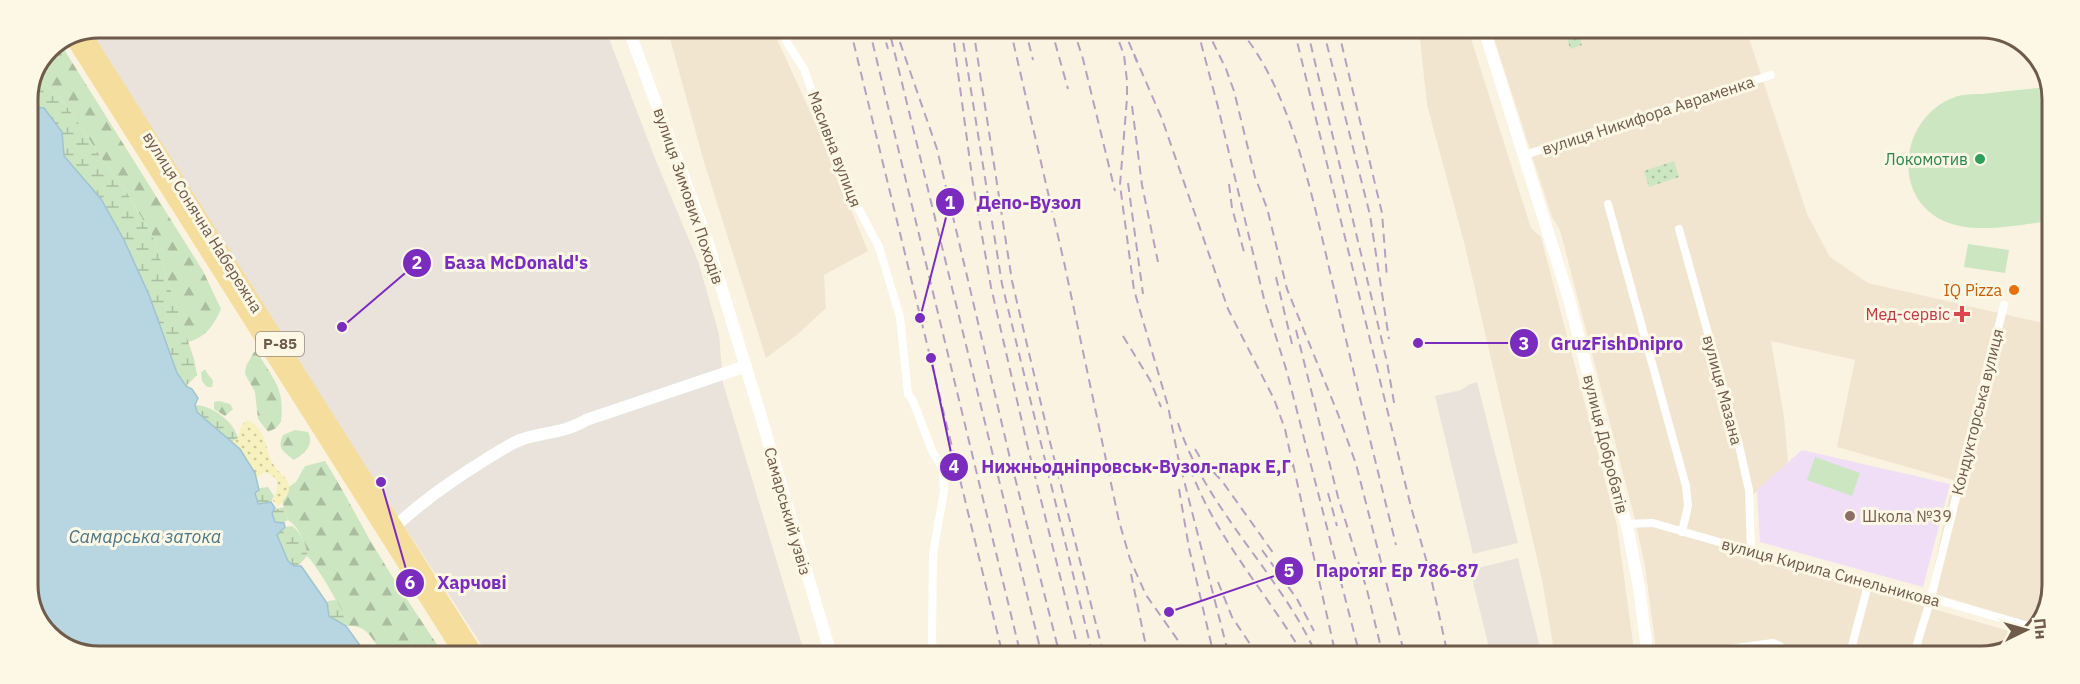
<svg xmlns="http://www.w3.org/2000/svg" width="2080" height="684" viewBox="0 0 2080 684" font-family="'IBM Plex Sans',sans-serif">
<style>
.residential{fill:#f1e5d0}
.industrial{fill:#e9e3dc}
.education{fill:#f0def6}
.grass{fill:#cce6c1}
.forest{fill:url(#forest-firs)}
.wetland{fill:url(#wetland-marsh)}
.sand{fill:url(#sand-dots)}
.park{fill:url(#park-dots)}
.water{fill:#b7d6e1;stroke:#9ec4d2;stroke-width:1.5}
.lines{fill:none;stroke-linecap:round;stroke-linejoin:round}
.street{stroke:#fff;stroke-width:8}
.secondary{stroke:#fff;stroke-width:12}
.primary{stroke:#f5de9d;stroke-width:14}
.rail{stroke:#b6a1c1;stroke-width:2;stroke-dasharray:9 6;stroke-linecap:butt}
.leisure-dot{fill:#2e9e5b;stroke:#fdf7e6;stroke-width:2}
.food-dot{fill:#e8710a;stroke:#fdf7e6;stroke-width:2}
.health-dot{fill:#e0444e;stroke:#fdf7e6;stroke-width:2}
.education-dot{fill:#8d6e63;stroke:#fdf7e6;stroke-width:2}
.labels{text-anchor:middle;stroke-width:6;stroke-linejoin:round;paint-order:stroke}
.shield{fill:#fdf7e6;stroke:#9a8a79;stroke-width:1.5}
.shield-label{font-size:15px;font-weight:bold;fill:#6f5b4a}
.street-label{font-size:16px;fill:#6f5b4a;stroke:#fdf7e6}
.leisure-label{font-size:16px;fill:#27864d;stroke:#fdf7e6;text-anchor:end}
.food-label{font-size:16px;fill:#c56008;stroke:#fdf7e6;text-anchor:end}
.health-label{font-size:16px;fill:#be3a42;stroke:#fdf7e6;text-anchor:end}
.education-label{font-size:16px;fill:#785e54;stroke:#fdf7e6;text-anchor:start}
.water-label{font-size:18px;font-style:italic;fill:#497688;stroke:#fdf7e6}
.rim{fill:none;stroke:#6f5b4a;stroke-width:3}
.leader{fill:none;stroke:#7b2cbf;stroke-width:2}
.callout-dot{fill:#7b2cbf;stroke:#fdf7e6;stroke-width:2}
.mark-label{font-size:18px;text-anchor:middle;font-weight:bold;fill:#fff}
.callout-label{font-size:18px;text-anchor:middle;font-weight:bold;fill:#7b2cbf;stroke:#fdf7e6;stroke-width:6;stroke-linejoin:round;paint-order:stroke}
</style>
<defs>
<pattern id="forest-firs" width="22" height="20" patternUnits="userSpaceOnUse" patternTransform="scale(1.5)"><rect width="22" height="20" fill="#cce6c1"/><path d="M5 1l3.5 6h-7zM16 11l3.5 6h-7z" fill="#aabd9f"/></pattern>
<pattern id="wetland-marsh" width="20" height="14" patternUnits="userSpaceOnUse" patternTransform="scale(1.5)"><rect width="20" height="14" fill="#cce6c1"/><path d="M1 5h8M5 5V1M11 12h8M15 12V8" fill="none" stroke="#aabd9f"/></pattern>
<pattern id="sand-dots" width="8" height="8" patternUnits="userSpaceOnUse" patternTransform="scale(1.5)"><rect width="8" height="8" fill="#f7f1bd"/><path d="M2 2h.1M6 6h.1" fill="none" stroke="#ccc69c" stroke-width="1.8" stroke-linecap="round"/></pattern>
<pattern id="park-dots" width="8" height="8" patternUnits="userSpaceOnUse" patternTransform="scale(1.5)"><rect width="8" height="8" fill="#cce6c1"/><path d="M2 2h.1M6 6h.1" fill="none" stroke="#aabd9f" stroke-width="1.8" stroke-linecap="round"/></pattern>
</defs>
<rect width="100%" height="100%" fill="#faf3e1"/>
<g class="residential">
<path d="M667,28H803L776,37L814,120L868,251L824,275L826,308L798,334L766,358L704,162Z"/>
<path d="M1419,29H1468L1531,228L1541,237L1617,526L1635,657L1555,656L1542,580L1465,246L1427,105Z"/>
<path d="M1491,29H1746L1807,214L1830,257L1868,283L2052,325L2050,604L2037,625L1929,592L1953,480L1837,447L1855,360L1771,341L1784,417L1788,461L1782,470L1746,501L1750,555L2029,637L2025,642L1982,657H1657L1645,566L1634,516L1560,230L1552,217Z"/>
</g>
<g class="industrial">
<path d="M98,27L605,28L656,161L698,261L719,334L723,383L805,655H488L380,489L90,31Z"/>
<path d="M1477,382L1518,543L1473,554L1435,396L1461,390L1470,384Z"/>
<path d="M1518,558L1542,656H1491L1470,570Z"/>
</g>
<path class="education" d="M1802,450L1950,484L1923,587L1760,542L1757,490Z"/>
<g class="grass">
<path d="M2050,87L2053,93L2052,221C2020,224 1979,234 1949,223C1889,201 1899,117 1955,97C1963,94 1974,94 1982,94C2005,91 2027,89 2050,87Z"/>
<path d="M1968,244L2009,250L2005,273L1964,267Z"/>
<path d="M1815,457L1860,473L1852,496L1807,480Z"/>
</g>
<g class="forest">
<path d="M60,43L203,271L221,309C214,325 205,338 188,342L153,237L123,186L105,164L82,128L62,100L43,82L38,72L48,48Z"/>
<path d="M254,352L258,353C273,380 285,387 281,422L276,428L268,432L258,419L255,392L245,374L246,366Z"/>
<path d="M205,370L213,381L212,387H207L202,381L201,372Z"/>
<path d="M219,401L230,404L233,409L225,416L214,409V402Z"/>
<path d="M295,430L308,432C315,445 304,454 294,460C283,451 277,449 283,435Z"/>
<path d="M325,461C342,488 356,515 371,542C394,580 419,618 444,655H384C372,640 368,624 346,626C347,615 316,564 307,556C307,544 298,526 288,520L282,501L286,489L296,482L305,466Z"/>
</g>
<g class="wetland">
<path d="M38,72L43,82L62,100L82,128L105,164L123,186L153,237L194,359L197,375L186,386L177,373L149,295L124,240L101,199L64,156L62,132L44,108L35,107L27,101Z"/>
<path d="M195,405C212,405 234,422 238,438L232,442L197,412Z"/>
<path d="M268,487L274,496L271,502L258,504L255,493L260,488Z"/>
<path d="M284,507L288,520L281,524L275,522L272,513L273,510Z"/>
<path d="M292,526C301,532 307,545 307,556L299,565L294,566L288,561L277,535L285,527Z"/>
<path d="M336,600L344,613L346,626L329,616L327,603L328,601Z"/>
</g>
<path class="sand" d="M247,420C268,428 264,452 275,467C279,473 289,479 289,486C290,494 284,501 278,506L273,501C277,488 283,479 265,472L255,479C254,468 240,449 232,442L238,438L241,426Z"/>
<g class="park">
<path d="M1578,31L1582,45L1570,49L1566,34Z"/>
<path d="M1674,161L1679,177L1649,187L1644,171Z"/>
</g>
<path class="water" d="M27,101L35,107L44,108L62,132L64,156L101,199L124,240L149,295L177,373L186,386L192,389L198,398L195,405L197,412L240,449L255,473L259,490L255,493L258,504L271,502L275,508L272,513L275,522L284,523L285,527L277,535L288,561L294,566H301L304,570L327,603L329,616L346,626L367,655L80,654L44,632L27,591Z"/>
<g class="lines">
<g class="street">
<path d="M781,28L788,44L804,69L845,183L879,247L900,317L908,394L913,401L933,453L941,465L943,473L944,491L933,554L932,640L934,656"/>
<path d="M1525,155L1771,75"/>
<path d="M1608,204L1686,486L1688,506L1682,532"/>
<path d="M1679,229L1738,441L1749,490L1751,553"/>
<path d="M1626,524L1653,523L1868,585L1931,598L2035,628"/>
<path d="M2007,648L2015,622"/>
<path d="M1668,657L1773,643L1780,646L1790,657"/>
<path d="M1849,657L1868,585"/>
<path d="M1913,657L1931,598L2004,305"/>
</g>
<g class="secondary">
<path d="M628,28L706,237L759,410L831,655"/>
<path d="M1484,29L1569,299L1629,535L1639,588L1648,657"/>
<path d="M396,526C422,501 450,482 480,463C493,455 506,446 520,440C542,432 566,433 586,420L746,366"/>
</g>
<g class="primary">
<path d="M84,33L477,655"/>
<path d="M72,38L462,655"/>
</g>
<g class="rail">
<path d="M850,28L1003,656"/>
<path d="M869,28L1021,656"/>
<path d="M882,28L888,49"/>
<path d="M895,28L937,149L1009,454L1060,656"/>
<path d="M952,28L973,184L991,287L1028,448L1080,656"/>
<path d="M961,28L1002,284L1093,656"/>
<path d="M973,28L1012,281L1050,442L1104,656"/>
<path d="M1010,28L1064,262L1119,521L1130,559L1146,595L1189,656"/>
<path d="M1025,28L1033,60"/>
<path d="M1051,28L1068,89"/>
<path d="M1073,28L1083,59L1115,191"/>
<path d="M1114,28L1124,55L1127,81V98L1120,185L1134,290L1168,406L1178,457L1229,656"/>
<path d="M1123,28L1137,62"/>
<path d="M1197,28L1218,107L1264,299L1287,372L1360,656"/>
<path d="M1206,28L1226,69L1234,91L1255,177L1267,208L1287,289L1338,414L1356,464L1405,656"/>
<path d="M1239,29C1296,95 1316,217 1337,301C1356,383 1376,464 1396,545"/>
<path d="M1294,29L1411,507L1430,573L1448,656"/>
<path d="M1307,29L1387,362L1395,408"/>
<path d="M1323,29L1370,215L1389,339"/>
<path d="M1338,29L1382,213L1387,278"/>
<path d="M891,38L1042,656"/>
<path d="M1134,54L1162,119L1228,309L1274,399L1285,429L1294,471"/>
<path d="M1132,106L1142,185L1158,262"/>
<path d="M1128,183L1143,294"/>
<path d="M1229,184L1232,208L1244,252"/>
<path d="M1276,277L1292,344"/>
<path d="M1296,330L1338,497L1367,590L1383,656"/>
<path d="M1123,336L1150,380L1161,407"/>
<path d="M1178,423C1206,510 1280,573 1317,656"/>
<path d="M1195,449L1201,459L1222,481L1274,554"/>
<path d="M1293,464L1336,656"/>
<path d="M1190,468C1215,537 1267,593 1304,656"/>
<path d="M1179,489L1189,548L1214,656"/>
<path d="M1328,493L1337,526"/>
<path d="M1262,550L1297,599L1314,631"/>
<path d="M1131,574L1148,656"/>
<path d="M1218,582L1232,617L1252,647"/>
</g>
</g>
<circle class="leisure-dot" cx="1980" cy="159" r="6"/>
<circle class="food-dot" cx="2014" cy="290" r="6"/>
<path class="health-dot" d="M1959 305h6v6h6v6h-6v6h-6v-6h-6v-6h6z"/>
<circle class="education-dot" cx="1850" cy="516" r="6"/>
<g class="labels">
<rect class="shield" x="256" y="332" width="48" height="24" rx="4.5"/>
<g class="shield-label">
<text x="280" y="349">Р-85</text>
</g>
<g class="street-label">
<text transform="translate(1648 115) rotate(-18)" y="6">вулиця Никифора Авраменка</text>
<text transform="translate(835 149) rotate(69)" y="6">Масивна вулиця</text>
<text transform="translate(689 196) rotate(71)" y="6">вулиця Зимових Походів</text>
<text transform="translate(203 222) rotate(58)" y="6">вулиця Сонячна Набережна</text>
<text transform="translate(1723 390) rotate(75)" y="6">вулиця Мазана</text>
<text transform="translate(1977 412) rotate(-76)" y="6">Кондукторська вулиця</text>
<text transform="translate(1606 444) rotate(76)" y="6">вулиця Добробатів</text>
<text transform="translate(788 511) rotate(74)" y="6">Самарський узвіз</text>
<text transform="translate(1831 572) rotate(15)" y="6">вулиця Кирила Синельникова</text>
</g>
<g class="leisure-label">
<text x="1968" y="165">Локомотив</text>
</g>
<g class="food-label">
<text x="2002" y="296">IQ Pizza</text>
</g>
<g class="health-label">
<text x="1950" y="320">Мед-сервіс</text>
</g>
<g class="education-label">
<text x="1862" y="522">Школа №39</text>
</g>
<g class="water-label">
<text x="145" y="543">Самарська затока</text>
</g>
</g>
<path d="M0 0H2080V684H0ZM99 38H1981A61 61 0 0 1 2042 99V585A61 61 0 0 1 1981 646H99A61 61 0 0 1 38 585V99A61 61 0 0 1 99 38Z" fill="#fdf7e6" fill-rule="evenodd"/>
<path class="rim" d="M99 38H1981A61 61 0 0 1 2042 99V585A61 61 0 0 1 1981 646H99A61 61 0 0 1 38 585V99A61 61 0 0 1 99 38Z"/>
<path class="leader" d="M920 318L950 202M342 327L417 263M1418 343L1524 343M931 358L954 467M1169 612L1289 571M381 482L410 583"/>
<g class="callout-dot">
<circle cx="920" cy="318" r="6"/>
<circle cx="342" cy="327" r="6"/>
<circle cx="1418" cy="343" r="6"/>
<circle cx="931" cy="358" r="6"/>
<circle cx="1169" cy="612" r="6"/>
<circle cx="381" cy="482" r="6"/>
<circle cx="950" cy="202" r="15"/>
<circle cx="417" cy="263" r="15"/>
<circle cx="1524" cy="343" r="15"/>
<circle cx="954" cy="467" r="15"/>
<circle cx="1289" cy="571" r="15"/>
<circle cx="410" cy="583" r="15"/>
</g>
<g class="mark-label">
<text x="950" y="209">1</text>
<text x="417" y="269">2</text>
<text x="1524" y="350">3</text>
<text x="954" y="473">4</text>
<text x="1289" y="577">5</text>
<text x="410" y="589">6</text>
</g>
<g class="callout-label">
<text x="1029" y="209">Депо-Вузол</text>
<text x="516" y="269">База McDonald's</text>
<text x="1617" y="350">GruzFishDnipro</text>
<text x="1136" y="473">Нижньодніпровськ-Вузол-парк Е,Г</text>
<text x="1397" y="577">Паротяг Ер 786-87</text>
<text x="472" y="589">Харчові</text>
</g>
<g transform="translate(2026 630) rotate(85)" stroke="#fdf7e6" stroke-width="4.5" paint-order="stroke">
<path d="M0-4.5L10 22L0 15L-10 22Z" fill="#6f5b4a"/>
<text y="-9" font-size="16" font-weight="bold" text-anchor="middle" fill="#6f5b4a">Пн</text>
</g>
</svg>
